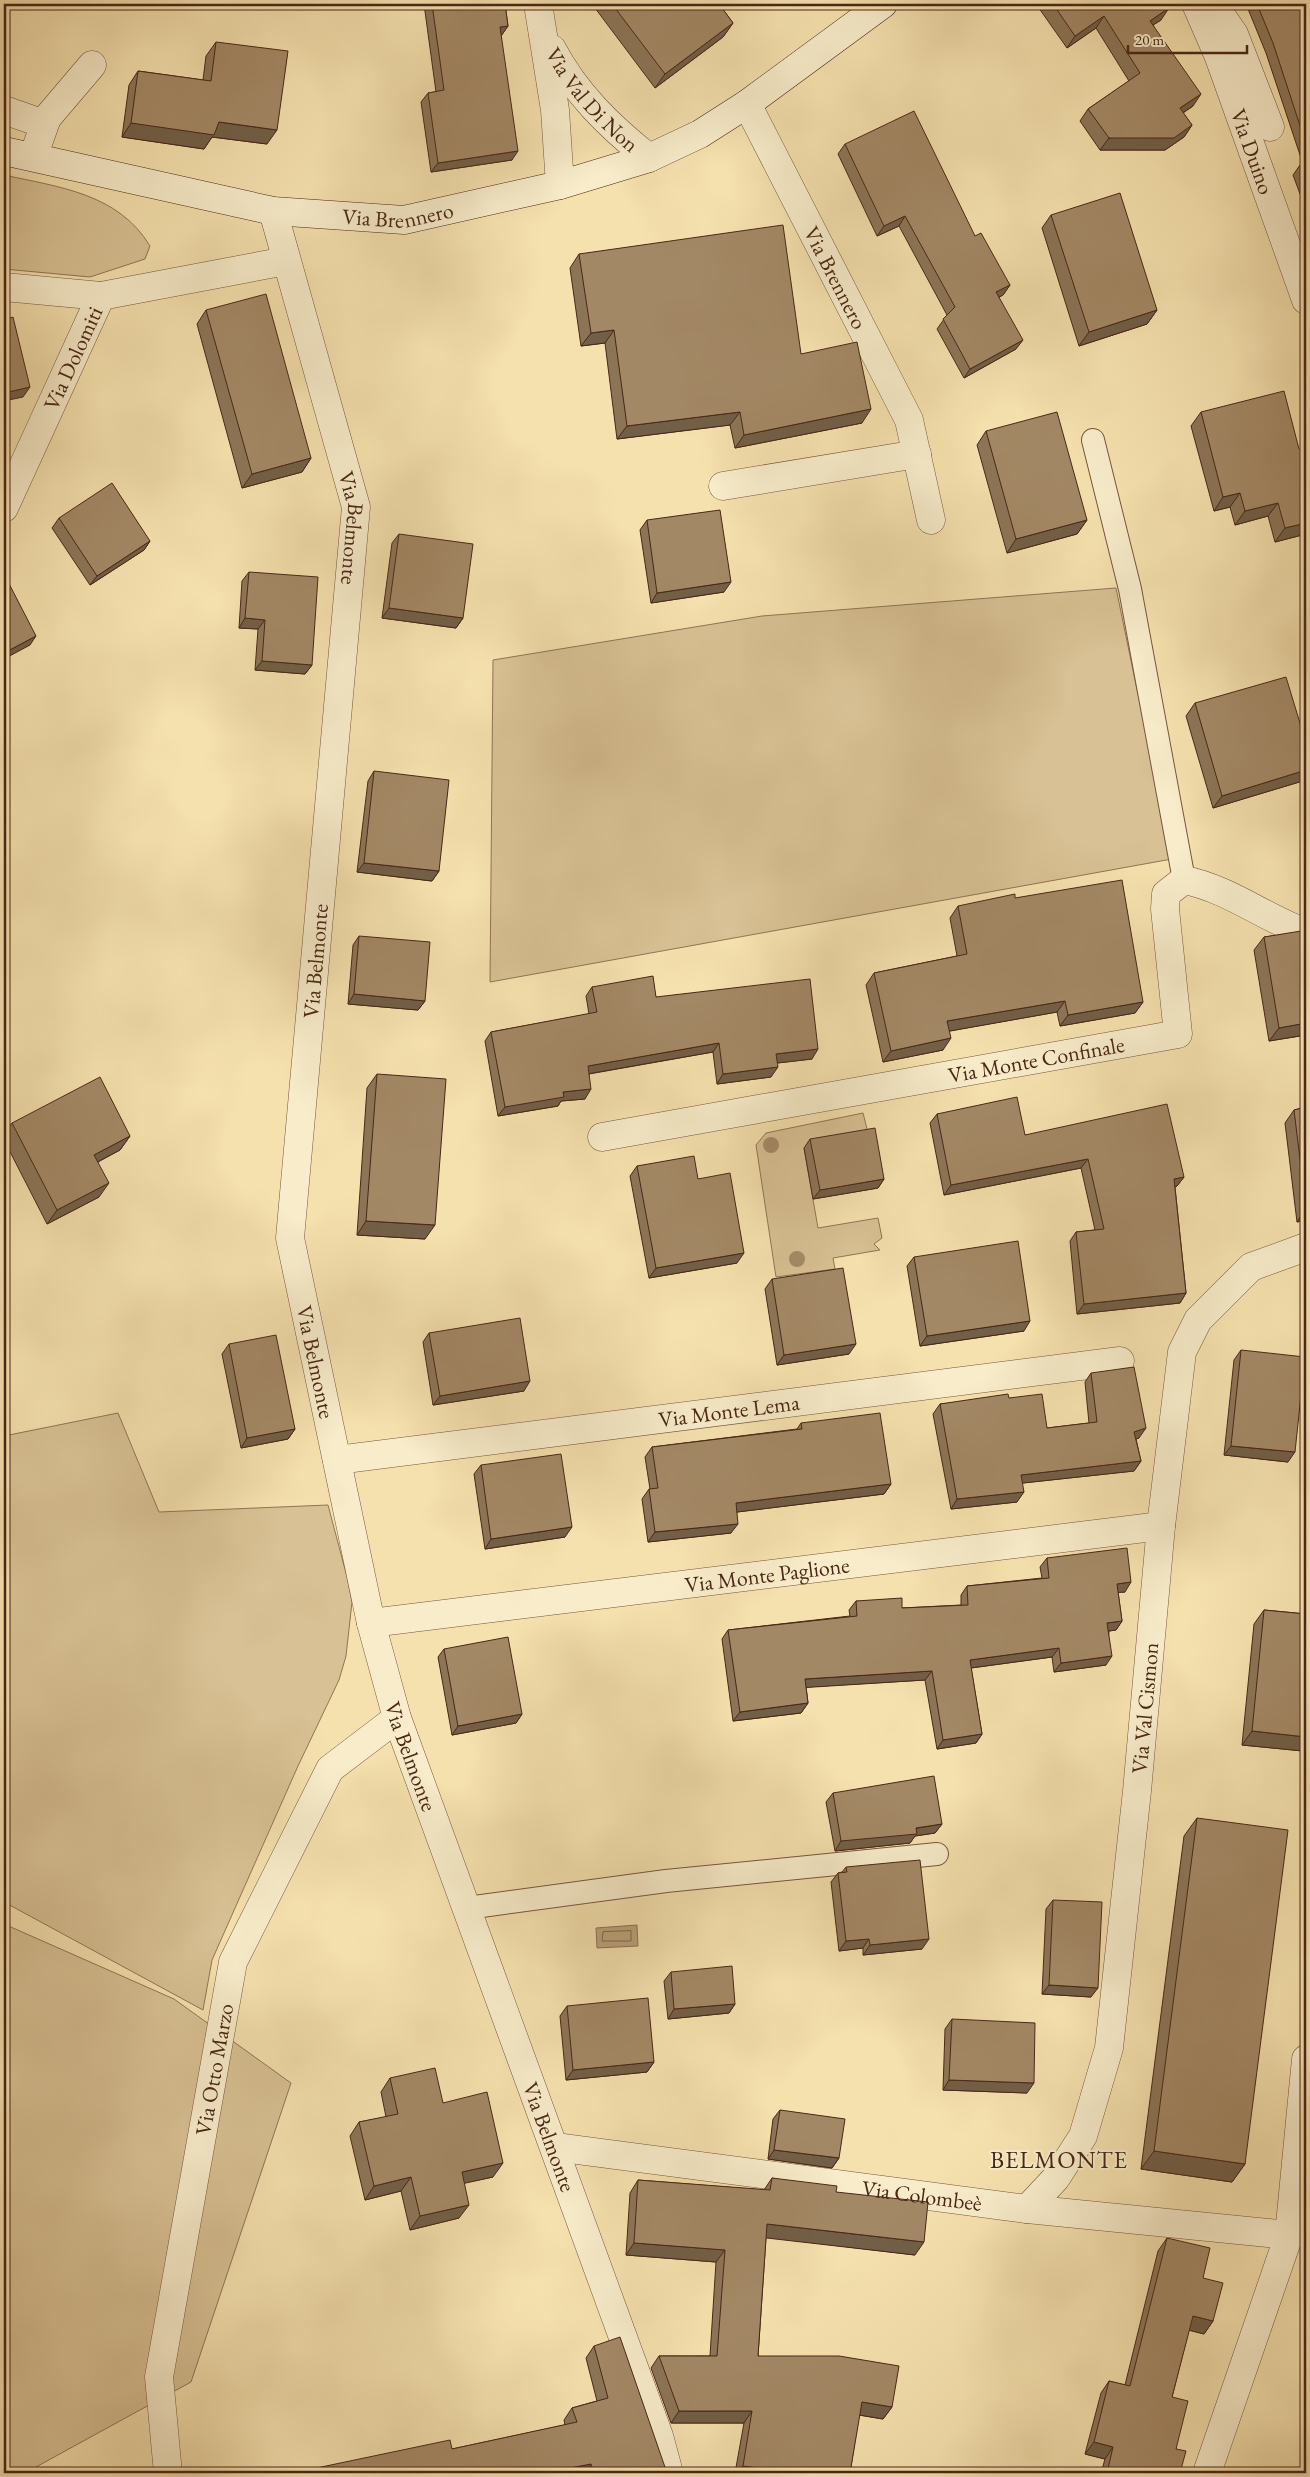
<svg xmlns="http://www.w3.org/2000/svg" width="1310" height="2477" viewBox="0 0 1310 2477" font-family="'EB Garamond',serif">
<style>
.green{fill:#d8c194;stroke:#917455}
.water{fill:#bba27a;stroke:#8e7152}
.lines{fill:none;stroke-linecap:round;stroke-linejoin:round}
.shore{stroke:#826448;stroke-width:1}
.lane-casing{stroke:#75563c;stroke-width:24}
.street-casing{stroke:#75563c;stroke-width:29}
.secondary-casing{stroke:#4a2716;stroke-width:29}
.lane{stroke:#f8ecca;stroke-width:22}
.street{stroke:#f8ecca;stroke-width:28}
.secondary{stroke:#f8ecca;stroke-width:28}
.tree{fill:#a68c68}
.wall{fill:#8c7557;stroke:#4a2716}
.shaded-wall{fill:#725f47;stroke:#4a2716}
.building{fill:#a38865;stroke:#4a2716}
.labels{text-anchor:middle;stroke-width:4;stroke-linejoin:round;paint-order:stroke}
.street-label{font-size:22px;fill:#4a2716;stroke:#f8ecca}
.neighbourhood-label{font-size:24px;letter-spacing:1px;fill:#4a2716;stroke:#f8ecca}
</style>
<rect width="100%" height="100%" fill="#f5e1ae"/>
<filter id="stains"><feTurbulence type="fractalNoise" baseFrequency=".004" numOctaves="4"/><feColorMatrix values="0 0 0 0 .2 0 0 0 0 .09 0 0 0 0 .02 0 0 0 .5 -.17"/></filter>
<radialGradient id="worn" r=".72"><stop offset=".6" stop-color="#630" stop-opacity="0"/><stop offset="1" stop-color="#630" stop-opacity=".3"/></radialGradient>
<g class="green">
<path d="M4,175C58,187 118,193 150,246L145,259L90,277L4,269Z"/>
<path d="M1116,588L1172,859L490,982L493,660L762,616Z"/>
<path d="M863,1113L869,1137L804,1148L818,1228L878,1218L882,1238L874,1244L880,1250L833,1258L835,1269L776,1277L756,1145L766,1133Z"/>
<path d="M118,1413L159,1512L328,1505L347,1577L352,1602L346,1656L339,1680L298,1766L212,1960L203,2010L4,1902V1436Z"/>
<path d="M4,1924L174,1999L291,2083L191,2382L25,2473H4Z"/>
</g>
<path class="water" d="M637,1925L638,1946L597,1948L596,1928Z"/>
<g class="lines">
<path class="shore" d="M631,1931V1941H602L603,1932Z"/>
<g class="lane-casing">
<g id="lane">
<path d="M1093,440L1130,589L1184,880"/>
<path d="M467,1908L666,1881L937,1854"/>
</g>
</g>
<g class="street-casing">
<g id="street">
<path d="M538,4L555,110L560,185"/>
<path id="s1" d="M1196,4L1219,57L1306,300"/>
<path d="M1213,4L1234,34L1270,127"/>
<path id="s2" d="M552,49C576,94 609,126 649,158"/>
<path id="s3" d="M747,104L909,420L931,520"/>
<path d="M4,110L44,124"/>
<path d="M33,157L47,118L92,65"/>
<path id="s4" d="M273,211L356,507L290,1238L371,1623L397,1718L659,2436L669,2473"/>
<path d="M4,287L101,296"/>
<path d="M723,486L917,454"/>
<path id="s5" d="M4,508L101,296L286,261"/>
<path id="s6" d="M602,1137L1178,1034L1165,909L1166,894L1184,880C1227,888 1265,918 1306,933"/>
<path id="s7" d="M337,1460L1120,1361"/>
<path id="s8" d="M371,1623L1161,1526"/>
<path id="s9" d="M555,2147L1027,2209L1289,2235"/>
<path id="s10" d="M1027,2209L1056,2178L1083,2136L1109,2048L1137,1791L1161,1526L1182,1352L1198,1320L1251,1267L1306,1247"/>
<path id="s11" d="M168,2473L159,2377L233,1962L330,1769L397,1718"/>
<path d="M1207,2473L1289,2235L1306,2059"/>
</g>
</g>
<g class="secondary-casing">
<g id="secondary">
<path id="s12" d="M4,151L273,211L404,220L560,185L649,158L700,134L747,104L883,4"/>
</g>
</g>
<use href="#lane" class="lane"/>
<use href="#street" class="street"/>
<use href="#secondary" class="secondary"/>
</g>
<g class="tree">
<circle cx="771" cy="1145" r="8"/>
<circle cx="797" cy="1259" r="8"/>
</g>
<g class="wall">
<path d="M424,4H505L508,26L501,36L512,160L431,172L421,102L428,93L436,92Z"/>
<path d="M592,4H719L733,23L723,37L655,88Z"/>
<path d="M1036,4H1166L1161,20L1153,25L1193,106L1183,113L1192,125L1184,137L1165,150H1100L1080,121L1088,109L1129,81L1096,28L1067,48Z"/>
<path d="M1246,4H1306V210L1293,175L1300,165L1303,164L1266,53Z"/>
<path d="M216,42L267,144L212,137L204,149L122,137L129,85L138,71L203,80L206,56Z"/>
<path d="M845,144L975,236L1010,285L1003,295L999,297L1016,349L964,378L937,329L947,315L899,226L877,236L838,154Z"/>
<path d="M1051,215L1157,310L1147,324L1079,346L1042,228Z"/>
<path d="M579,254L801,354L862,423L735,448L730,425L617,439L605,343L581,346L570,268Z"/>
<path d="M206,310L311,458L302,472L242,488L197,324Z"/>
<path d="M1201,412L1306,534L1275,542L1268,516L1235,525L1230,507L1214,511L1191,426Z"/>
<path d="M986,431L1087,520L1077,534L1007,553L977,445Z"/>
<path d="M59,518L150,541L144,550L90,585L52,528Z"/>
<path d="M647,520L724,592L651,603L640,530Z"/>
<path d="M399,534L463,618L456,628L382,618L392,543Z"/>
<path d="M249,572L312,665L305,674L255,670L258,629L239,628L242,581Z"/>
<path d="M1306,587V598L1304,590Z"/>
<path d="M1195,703L1303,733H1306V780L1213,808L1186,716Z"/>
<path d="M374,771L439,871L432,881L357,872L368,781Z"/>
<path d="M958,906L1143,1002L1135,1013L1060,1026L1057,1012L949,1031L943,1050L883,1062L866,985L874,973L957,956L950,918Z"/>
<path d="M1306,932V1035L1269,1041L1254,950L1264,937Z"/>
<path d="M359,936L425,1001L418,1010L348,1004L353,945Z"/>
<path d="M592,987L656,997L812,1059L777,1063L771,1077L717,1084L713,1052L589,1074L585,1099L561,1101L558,1106L498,1116L485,1041L491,1032L589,1014L586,996Z"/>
<path d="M377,1074L425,1239L357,1235L367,1088Z"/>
<path d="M1306,1107V1220L1297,1222L1285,1123L1294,1110Z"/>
<path d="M937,1114L1025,1135L1184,1177L1177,1186L1175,1187L1186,1293L1180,1303L1077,1314L1070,1241L1076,1232L1095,1230L1081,1168L944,1195L930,1123Z"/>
<path d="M12,1123L130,1136L120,1150L98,1162L99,1197L47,1224L4,1140V1134Z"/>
<path d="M810,1139L884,1179L878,1188L813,1199L804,1148Z"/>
<path d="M637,1166L698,1179L737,1263L649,1278L630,1176Z"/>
<path d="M914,1257L1024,1331L920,1346L907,1266Z"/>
<path d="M772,1279L849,1354L777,1365L765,1289Z"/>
<path d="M429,1333L524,1391L433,1405L423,1342Z"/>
<path d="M229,1344L295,1429L288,1439L241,1448L222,1354Z"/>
<path d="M1241,1350L1288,1462L1224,1455L1234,1360Z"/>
<path d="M1091,1373L1139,1438L1136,1439L1141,1461L1134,1471L1022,1483L1017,1502L951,1509L933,1414L940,1404L1009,1398L1047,1428L1089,1423L1085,1382Z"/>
<path d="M801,1423L891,1484L884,1494L737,1512L731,1533L648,1542L642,1499L649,1489H650L645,1457L652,1447L797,1429Z"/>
<path d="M481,1465L565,1537L485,1549L474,1474Z"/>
<path d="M1047,1558L1125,1592H1118L1122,1621L1116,1630L1109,1631L1106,1665L1054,1672L1052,1657L971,1668L982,1734L976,1743L937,1749L925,1680L806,1687L808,1703L801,1713L733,1721L722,1639L728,1630L850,1616L849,1610L856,1601L902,1608L961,1605V1595L967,1586L1042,1578L1040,1567Z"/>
<path d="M1264,1610L1306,1614V1747L1303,1751L1242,1745L1254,1624Z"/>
<path d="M444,1649L522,1714L516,1723L452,1735L438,1657Z"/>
<path d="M833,1793L942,1824L935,1833L915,1836L910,1843L835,1851L826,1802Z"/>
<path d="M1197,1818L1245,2164L1232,2182L1141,2169L1184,1836Z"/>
<path d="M846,1867L922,1949L863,1955V1948L839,1951L831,1882L838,1873L842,1872Z"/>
<path d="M1053,1900L1091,1997L1042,1994L1046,1909Z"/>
<path d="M671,1972L735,2004L729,2013L668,2019L664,1981Z"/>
<path d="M567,2006L654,2062L647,2072L566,2080L560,2016Z"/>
<path d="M952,2019L1027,2093L943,2090L945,2029Z"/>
<path d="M390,2078L443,2103L493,2177L464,2183L459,2218L410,2230L401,2191L365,2200L350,2136L359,2122L386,2117L381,2092Z"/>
<path d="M780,2110L839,2158L832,2168L768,2159L773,2119Z"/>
<path d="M772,2178L836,2192L915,2255L766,2237L758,2356L892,2407L883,2419L859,2415L850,2473H735L744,2423H671L651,2368L659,2356H710L716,2262L626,2255L630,2193L638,2180L764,2190Z"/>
<path d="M1167,2238L1203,2278L1213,2321L1204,2334L1189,2330L1172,2397L1176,2449L1180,2473H1101L1105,2459L1085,2454L1101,2393L1109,2381L1125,2385L1158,2251Z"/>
<path d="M594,2346L667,2473H305L307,2470L452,2449L565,2425L564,2420L572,2408L597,2401L586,2358Z"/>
</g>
<g class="shaded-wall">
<path d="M1169,8L1161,20L1142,32L1150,21Z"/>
<path d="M1104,16L1096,28L1067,48L1075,36Z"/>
<path d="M733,23L723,37L655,88L665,74Z"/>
<path d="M508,26L501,36L500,27Z"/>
<path d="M1201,94L1193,106L1172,120L1180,108Z"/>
<path d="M219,122L277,130L267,144L212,137L204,149L122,137L131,123Z"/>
<path d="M1192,125L1184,137L1165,150H1100L1109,138Z"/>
<path d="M518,151L512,160L431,172L438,163Z"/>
<path d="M905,216L899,226L877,236L884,226Z"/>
<path d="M1010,285L1003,295L990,302L996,292Z"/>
<path d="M1157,310L1147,324L1079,346L1089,332Z"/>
<path d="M614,330L605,343L581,346L591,333Z"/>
<path d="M1023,340L1016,349L964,378L970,369Z"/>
<path d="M30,387L23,397L4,401V393Z"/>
<path d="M871,409L862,423L735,448L744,435Z"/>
<path d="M740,412L730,425L617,439L627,426Z"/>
<path d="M311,458L302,472L242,488L252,474Z"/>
<path d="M1240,493L1230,507L1214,511L1223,497Z"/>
<path d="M1278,503L1268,516L1235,525L1245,511Z"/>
<path d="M1087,520L1077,534L1007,553L1016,539Z"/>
<path d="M1306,523V534L1275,542L1285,528Z"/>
<path d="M150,541L144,550L90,585L97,576Z"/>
<path d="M731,582L724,592L651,603L657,593Z"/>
<path d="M389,608L463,618L456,628L382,618Z"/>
<path d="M245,618L265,620L258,629L239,628Z"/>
<path d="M36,636L30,645L4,659V653Z"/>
<path d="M262,661L312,665L305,674L255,670Z"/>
<path d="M1306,770V780L1213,808L1222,796Z"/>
<path d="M364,863L439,871L432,881L357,872Z"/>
<path d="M354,994L425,1001L418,1010L348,1004Z"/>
<path d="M1065,1001L1057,1012L939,1033L947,1021Z"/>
<path d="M1143,1002L1135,1013L1060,1026L1068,1015Z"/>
<path d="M1306,1023V1035L1269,1041L1279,1028Z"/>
<path d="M951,1038L943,1050L883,1062L891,1051Z"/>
<path d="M719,1043L713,1052L581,1075L588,1066Z"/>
<path d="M818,1049L812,1059L769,1064L776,1054Z"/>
<path d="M778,1067L771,1077L717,1084L723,1074Z"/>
<path d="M591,1089L585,1099L561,1101L558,1106L498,1116L505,1107L563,1092Z"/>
<path d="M130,1136L120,1150L84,1169L94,1155Z"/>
<path d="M1088,1159L1081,1168L944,1195L951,1185Z"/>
<path d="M1184,1177L1177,1186L1168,1188L1174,1179Z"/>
<path d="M884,1179L878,1188L813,1199L820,1190Z"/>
<path d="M109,1183L99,1197L47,1224L57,1210Z"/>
<path d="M1306,1208V1220L1297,1222Z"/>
<path d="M366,1221L435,1225L425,1239L357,1235Z"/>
<path d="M744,1253L737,1263L649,1278L656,1268Z"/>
<path d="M1186,1293L1180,1303L1077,1314L1084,1304Z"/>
<path d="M1030,1321L1024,1331L920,1346L927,1336Z"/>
<path d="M856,1344L849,1354L777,1365L784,1355Z"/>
<path d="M530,1381L524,1391L433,1405L440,1396Z"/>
<path d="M1146,1428L1139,1438L1128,1441L1134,1432Z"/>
<path d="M295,1429L288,1439L241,1448L247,1438Z"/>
<path d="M1231,1446L1295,1452L1288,1462L1224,1455Z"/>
<path d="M1141,1461L1134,1471L1014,1484L1021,1475Z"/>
<path d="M891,1484L884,1494L729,1513L736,1503Z"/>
<path d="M1024,1492L1017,1502L951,1509L957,1499Z"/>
<path d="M738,1524L731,1533L648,1542L655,1532Z"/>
<path d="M572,1527L565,1537L485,1549L491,1539Z"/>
<path d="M1131,1582L1125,1592L1110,1593L1117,1584Z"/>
<path d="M1122,1621L1116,1630L1101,1632L1107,1623Z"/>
<path d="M1059,1648L1052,1657L963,1669L970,1660Z"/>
<path d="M1112,1656L1106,1665L1054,1672L1061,1663Z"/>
<path d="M932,1671L925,1680L798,1688L805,1679Z"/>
<path d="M808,1703L801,1713L733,1721L740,1712Z"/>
<path d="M522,1714L516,1723L452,1735L458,1726Z"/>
<path d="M1252,1731L1306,1737V1747L1303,1751L1242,1745Z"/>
<path d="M982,1734L976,1743L937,1749L943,1740Z"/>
<path d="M942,1824L935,1833L915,1836L910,1843L835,1851L841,1841Z"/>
<path d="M869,1939L863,1948L839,1951L846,1941Z"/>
<path d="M929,1939L922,1949L863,1955L870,1945Z"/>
<path d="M1049,1985L1098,1988L1091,1997L1042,1994Z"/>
<path d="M735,2004L729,2013L668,2019L674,2009Z"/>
<path d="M654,2062L647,2072L566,2080L573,2070Z"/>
<path d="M949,2080L1034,2083L1027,2093L943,2090Z"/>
<path d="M774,2150L839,2158L832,2168L768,2159Z"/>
<path d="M1154,2151L1245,2164L1232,2182L1141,2169Z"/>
<path d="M503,2163L493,2177L452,2186L462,2172Z"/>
<path d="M411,2177L401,2191L365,2200L374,2186Z"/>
<path d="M469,2205L459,2218L410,2230L420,2216Z"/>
<path d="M767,2224L924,2242L915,2255L758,2237Z"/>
<path d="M634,2243L725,2250L716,2262L626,2255Z"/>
<path d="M1193,2316L1213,2321L1204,2334L1184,2329Z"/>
<path d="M862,2402L892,2407L883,2419L853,2414Z"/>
<path d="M679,2411H752L744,2423H671Z"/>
<path d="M1094,2442L1113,2447L1105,2459L1085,2454Z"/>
<path d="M591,2464L584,2473H544Z"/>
<path d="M743,2466L781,2471L780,2473H738Z"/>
<path d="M619,2468L616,2473H599Z"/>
</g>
<g class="building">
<path d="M432,4H505L508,26L500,27L518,151L438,163L428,93L444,90Z"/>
<path d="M612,4H719L733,23L665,74Z"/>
<path d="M1053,4H1166L1169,8L1150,21L1201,94L1180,108L1192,125L1174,138H1109L1088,109L1140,73L1104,16L1075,36Z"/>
<path d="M1257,4H1306V144L1273,43Z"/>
<path d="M216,42L288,51L277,130L219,122L214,135L131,123L138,71L211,81Z"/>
<path d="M914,111L975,236L981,233L1010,285L996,292L1023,340L970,369L943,319L955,307L905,216L884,226L845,144Z"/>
<path d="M1306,163V182L1300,165Z"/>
<path d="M1120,193L1157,310L1089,332L1051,215Z"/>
<path d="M783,225L801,354L857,342L871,409L744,435L740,412L627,426L614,330L591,333L579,254Z"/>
<path d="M266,294L311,458L252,474L206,310Z"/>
<path d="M13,317L30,387L4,393V320Z"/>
<path d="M1284,391L1299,449L1306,450V523L1285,528L1278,503L1245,511L1240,493L1223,497L1201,412Z"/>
<path d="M1057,412L1087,520L1016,539L986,431Z"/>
<path d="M112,483L150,541L97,576L59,518Z"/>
<path d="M720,510L731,582L657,593L647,520Z"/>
<path d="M399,534L473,544L463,618L389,608Z"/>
<path d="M249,572L318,577L312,665L262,661L265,620L245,618Z"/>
<path d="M4,574L36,636L4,653Z"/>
<path d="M1286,677L1303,733H1306V770L1222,796L1195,703Z"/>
<path d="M374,771L449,780L439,871L364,863Z"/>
<path d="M1122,880L1143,1002L1068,1015L1065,1001L947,1021L951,1038L891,1051L874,973L967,954L958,906L1015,894V898Z"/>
<path d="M1301,931L1306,932V1023L1279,1028L1264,937Z"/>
<path d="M359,936L430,942L425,1001L354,994Z"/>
<path d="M653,976L656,997L810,979L818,1049L776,1054L778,1067L723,1074L719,1043L588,1066L591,1089L563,1092L564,1097L505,1107L491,1032L597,1012L592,987Z"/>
<path d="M377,1074L446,1079L435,1225L366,1221Z"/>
<path d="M100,1077L130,1136L94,1155L109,1183L57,1210L12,1123Z"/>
<path d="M1017,1097L1025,1135L1167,1104L1184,1177L1174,1179L1186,1293L1084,1304L1076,1232L1104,1229L1088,1159L951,1185L937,1114Z"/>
<path d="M1306,1107V1208L1294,1110Z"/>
<path d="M875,1128L884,1179L820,1190L810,1139Z"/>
<path d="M694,1156L698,1179L730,1173L744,1253L656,1268L637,1166Z"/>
<path d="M1018,1241L1030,1321L927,1336L914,1257Z"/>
<path d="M843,1268L856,1344L784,1355L772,1279Z"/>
<path d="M520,1318L530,1381L440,1396L429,1333Z"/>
<path d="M276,1335L295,1429L247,1438L229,1344Z"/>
<path d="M1241,1350L1305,1357L1295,1452L1231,1446Z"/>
<path d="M1134,1367L1146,1428L1134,1432L1141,1461L1021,1475L1024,1492L957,1499L940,1404L1008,1394L1009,1398L1042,1394L1047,1428L1097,1422L1091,1373Z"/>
<path d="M880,1413L891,1484L736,1503L738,1524L655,1532L649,1489L658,1488L652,1447L802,1429L801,1423Z"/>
<path d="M561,1454L572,1527L491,1539L481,1465Z"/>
<path d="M1127,1548L1131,1582L1117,1584L1122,1621L1107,1623L1112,1656L1061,1663L1059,1648L970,1660L982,1734L943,1740L932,1671L805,1679L808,1703L740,1712L728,1630L857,1616L856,1601L902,1598V1608L968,1605L967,1586L1049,1578L1047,1558Z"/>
<path d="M1264,1610L1306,1614V1737L1252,1731Z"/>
<path d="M508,1637L522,1714L458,1726L444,1649Z"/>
<path d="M934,1776L942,1824L916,1828L917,1834L841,1841L833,1793Z"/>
<path d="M1197,1818L1288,1830L1245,2164L1154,2151Z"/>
<path d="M920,1860L929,1939L870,1945L869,1939L846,1941L838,1873L847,1872L846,1867Z"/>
<path d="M1053,1900L1102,1902L1098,1988L1049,1985Z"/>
<path d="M732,1966L735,2004L674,2009L671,1972Z"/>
<path d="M648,1998L654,2062L573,2070L567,2006Z"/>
<path d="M952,2019L1035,2023L1034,2083L949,2080Z"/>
<path d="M435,2068L443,2103L487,2092L503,2163L462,2172L469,2205L420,2216L411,2177L374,2186L359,2122L398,2114L390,2078Z"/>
<path d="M780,2110L845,2119L839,2158L774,2150Z"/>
<path d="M772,2178L837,2186L836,2192L928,2202L924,2242L767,2224L758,2356H839L899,2366L892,2407L862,2402L850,2473H781V2471L743,2466L752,2411H679L659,2356H717L725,2250L634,2243L638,2180L770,2190Z"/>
<path d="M1167,2238L1210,2248L1203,2278L1223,2283L1213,2321L1193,2316L1172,2397L1188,2401L1176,2449L1186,2451L1180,2473H1107L1113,2447L1094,2442L1109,2381L1130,2386Z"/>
<path d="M620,2337L667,2473H620L619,2468L599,2473H594L591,2464L544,2473H308L307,2470L450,2440L452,2449L577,2422L572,2408L608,2398L594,2346Z"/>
</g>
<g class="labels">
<g class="street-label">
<text dy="8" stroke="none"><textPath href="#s2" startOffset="65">Via Val Di Non</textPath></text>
<text dy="8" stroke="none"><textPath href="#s1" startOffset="158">Via Duino</textPath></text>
<text dy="8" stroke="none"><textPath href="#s12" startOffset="401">Via Brennero</textPath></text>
<text dy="8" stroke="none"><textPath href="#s3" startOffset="195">Via Brennero</textPath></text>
<text dy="8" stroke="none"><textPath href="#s5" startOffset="165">Via Dolomiti</textPath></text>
<text dy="8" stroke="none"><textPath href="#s4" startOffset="328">Via Belmonte</textPath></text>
<text transform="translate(315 961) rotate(-85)" y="8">Via Belmonte</text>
<text dy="8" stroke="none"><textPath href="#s6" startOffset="441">Via Monte Confinale</textPath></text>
<text dy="8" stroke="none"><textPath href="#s4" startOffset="1168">Via Belmonte</textPath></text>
<text dy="8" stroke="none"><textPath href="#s7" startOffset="395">Via Monte Lema</textPath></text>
<text dy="8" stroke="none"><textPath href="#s8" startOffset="399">Via Monte Paglione</textPath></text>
<text dy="8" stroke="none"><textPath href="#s10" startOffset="526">Via Val Cismon</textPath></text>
<text dy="8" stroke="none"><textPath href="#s4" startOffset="1574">Via Belmonte</textPath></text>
<text dy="8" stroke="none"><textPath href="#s11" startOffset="409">Via Otto Marzo</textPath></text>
<text dy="8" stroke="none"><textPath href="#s4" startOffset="1979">Via Belmonte</textPath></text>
<text dy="8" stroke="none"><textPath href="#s9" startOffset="370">Via Colombeè</textPath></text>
</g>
<g class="neighbourhood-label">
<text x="1059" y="2168">BELMONTE</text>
</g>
</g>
<rect width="1310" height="2477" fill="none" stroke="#f5e1ae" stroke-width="20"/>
<rect x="5" y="5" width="1300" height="2467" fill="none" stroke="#4a2716" stroke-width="2.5"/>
<rect x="10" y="10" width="1290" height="2457" fill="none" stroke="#4a2716"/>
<path d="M1128 45v8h119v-8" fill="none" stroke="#4a2716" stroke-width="2.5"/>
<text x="1135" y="45" font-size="15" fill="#4a2716" stroke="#f8ecca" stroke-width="4" paint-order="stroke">20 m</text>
<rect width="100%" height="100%" filter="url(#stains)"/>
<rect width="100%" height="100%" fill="url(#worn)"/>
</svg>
